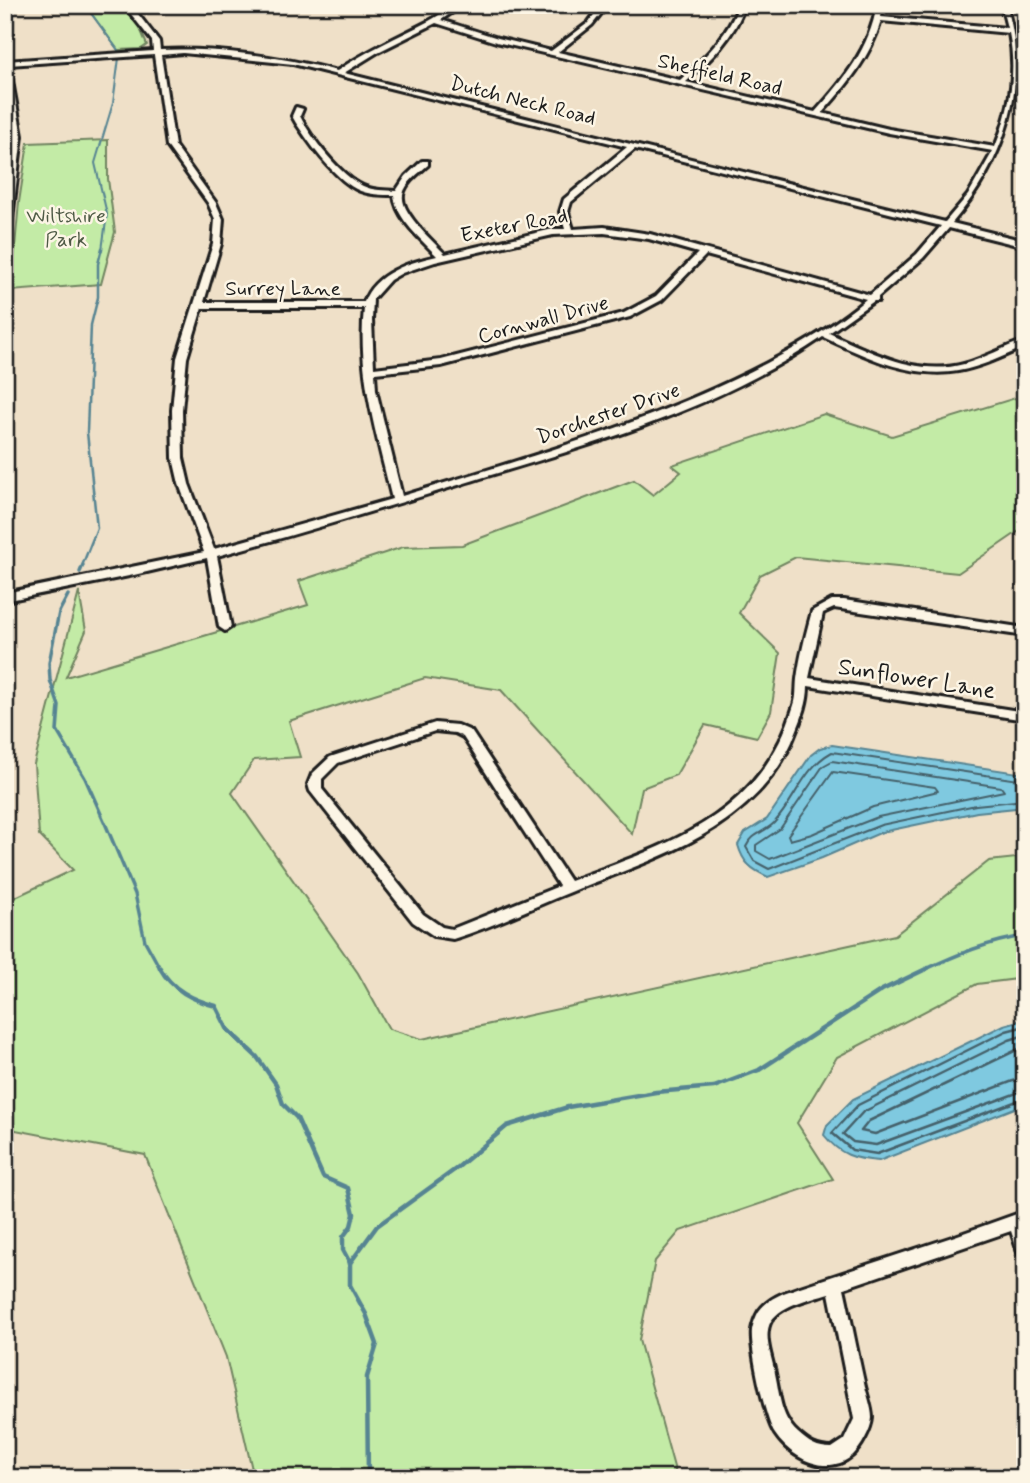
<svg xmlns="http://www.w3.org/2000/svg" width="1030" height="1483" viewBox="0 0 1030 1483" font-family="Mynerve,sans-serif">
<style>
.green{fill:#c3eba6;stroke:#708461;stroke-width:2}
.water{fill:#7fc9e0;stroke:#578492;stroke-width:2}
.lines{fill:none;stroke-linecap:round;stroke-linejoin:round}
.shore-far1{stroke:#44616a;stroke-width:2}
.shore{stroke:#44616a;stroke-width:2.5}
.stream-far3{stroke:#578492;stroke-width:2}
.stream-far2{stroke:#578492;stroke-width:2.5}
.stream-far1{stroke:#578492;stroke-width:3.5}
.stream{stroke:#578492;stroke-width:4.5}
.minor-casing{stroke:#1c1c1c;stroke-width:6}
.minor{fill:#fcf5e5;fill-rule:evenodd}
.labels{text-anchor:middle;stroke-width:5;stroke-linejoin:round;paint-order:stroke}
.far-street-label{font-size:21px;fill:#1c1c1c;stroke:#fcf5e5}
.far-park-label{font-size:21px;fill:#4e5a45;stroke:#fcf5e5}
.street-label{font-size:24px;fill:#1c1c1c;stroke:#fcf5e5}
</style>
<rect width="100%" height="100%" fill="#efe0c8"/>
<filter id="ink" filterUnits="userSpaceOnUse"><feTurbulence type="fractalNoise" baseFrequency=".0143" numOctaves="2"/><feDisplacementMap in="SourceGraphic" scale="14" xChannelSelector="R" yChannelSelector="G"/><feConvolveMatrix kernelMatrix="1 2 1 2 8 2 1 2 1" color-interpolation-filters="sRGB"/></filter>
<g filter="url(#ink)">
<g class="green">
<path d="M85,5H121L139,26L147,45L141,49L118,50Z"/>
<path d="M108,140V179L115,232L101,284L11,291L19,202L28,143Z"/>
<path d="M1025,395V527L958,573L796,557L760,575L739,613L780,653L771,712L757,737L705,725L676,775L642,788L632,834L501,690L425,678L289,721L300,757L254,760L232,793L358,973L389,1029L422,1039L895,935L989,861L1025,857V978L977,984L837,1057L797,1123L833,1179L680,1231L655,1261L639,1340L677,1478H254L226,1357L145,1155L5,1128V902L73,870L39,835L34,764L79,592L86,631L66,677L308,605L299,581L403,547L462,545L634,480L653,495L681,472L672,465L824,414L892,436Z"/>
</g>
<g class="water">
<path d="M832,745L1025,774V807L977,812L882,832L822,858L768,877C751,869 743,863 738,845L745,833L767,819L811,755L820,748Z"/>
<path d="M1025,1019V1104L879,1161C854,1159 840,1155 824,1135L827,1125L853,1099L1004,1025Z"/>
</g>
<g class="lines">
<g class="shore-far1">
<path d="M832,761L1001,787L1004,791L878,817L770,859L756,851V845L780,829L823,766Z"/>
<path d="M833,772L935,787L938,791L873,807L812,834L790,840L788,835Z"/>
<path d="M1025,781L832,752C803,768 796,799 774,823C764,833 752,833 746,847L754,861L769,869L881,825L976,805L1025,800"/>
</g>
<g class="shore">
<path d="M1025,1026L1006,1031L858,1105L832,1133L852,1150L877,1154L1025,1098"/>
<path d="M1025,1035L1009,1040L863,1112L843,1134L853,1142L876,1145L1025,1090"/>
<path d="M1025,1046L869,1121L861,1131L875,1134L1013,1081L1025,1079"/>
</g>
<g class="stream-far3">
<path d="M85,5L118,50"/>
<path d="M102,250L107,214L95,163L113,103L119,58"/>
</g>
<path class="stream-far2" d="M82,566L97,528L87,432L91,325L98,297V264L102,248"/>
<g class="stream-far1">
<path d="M80,572L83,565"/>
<path d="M68,595L59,612L49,663L50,680L59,706L57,731L85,778L105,823L135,894L145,941L161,970"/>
<path d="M924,970C956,955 989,941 1025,936"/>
</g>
<g class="stream">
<path d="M160,968C172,990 193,1000 216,1006L228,1030L257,1057L276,1084L283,1104L297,1118L323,1177L348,1188L354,1214L351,1226L343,1237V1250L350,1263V1285L366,1314L377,1344L367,1377L368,1478"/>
<path d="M350,1263L377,1226L457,1168L507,1126L568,1107L656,1092L714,1087L759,1070L882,990L928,968"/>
</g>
<g class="minor-casing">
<g id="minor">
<path d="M124,5H131L159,41L160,50C215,47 284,57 337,71C366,51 398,37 429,21C441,15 450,5 463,5L441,20L498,38L551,51L588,23L601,5H608L592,25L558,52L680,80C704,58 727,37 739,5H745C734,38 711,59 686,82L815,112C845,79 869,49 877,5H883L881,17L1007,28L1003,12L1008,11C1030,88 1003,164 952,223L1025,241V247L949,228L923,258L878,297V301H874L829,333C871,352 918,377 964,364C985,358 1004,347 1025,340V347C1003,356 982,367 958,371C911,379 866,357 823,337C721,407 598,443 481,478C393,505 306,532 217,556L231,627L225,631L219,627L207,558L134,575L5,601V593L204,552L179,484L173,458L172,410L177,358L213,244L215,219L208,203L167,146L154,55L9,65L22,136L9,243L5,246V207L14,136L5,85V61L153,51L152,41ZM881,21L1009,33C1017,72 1010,110 995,147L889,129L822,113C847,85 870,58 881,21ZM436,23L496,42L889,133L993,151L968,195L945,222L344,73L378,52ZM183,53L293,64L627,147L564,199L560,212L565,229H553L445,254C434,242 400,213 403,195C405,183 419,173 428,165V161H422L406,176L396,191C385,190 373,191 363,186C341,176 311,138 300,116L303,109L296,107L292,116L296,123C310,144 333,177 356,189C368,195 382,195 394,195C396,219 422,240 437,256C410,262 374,273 364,302H204L221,244L223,219L216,203L175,146L161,55ZM635,149L941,226L917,254L870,295L650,234L604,227L573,229L568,212L571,202ZM604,233L649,239L698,253L656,296L624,313L441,360L374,368L372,320L373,299L390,280L402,273L435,262L553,235ZM706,255L866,299C837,324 801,345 767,363C652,423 526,458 402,496L376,390L375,373L441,366L630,317L662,300ZM202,308H364C357,373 377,436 392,499L214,549L189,484L183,458L182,410L187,358Z"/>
<path d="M832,600H844L1025,628V636L834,608L823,613L809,678L1025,712V720L808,686C808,703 802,717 796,732C760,828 659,857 573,891C533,907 494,926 453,939L434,936L413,922L310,791L308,784L312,774L330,757L435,723L457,725L471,731L570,881C669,844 760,818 794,705C797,697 796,688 797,679C800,656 806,633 812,611ZM435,731L455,733L463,737L559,886L452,929L442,927L423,914L322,789V779L338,763Z"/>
<path d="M1025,1211V1257L1019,1255L1011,1231L844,1288C851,1319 857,1351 864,1382C866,1393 872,1407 872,1418C871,1430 861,1448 852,1456C827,1477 791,1458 775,1434C765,1419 750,1348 752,1330C753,1324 756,1316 759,1311C769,1297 786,1292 800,1287L955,1236ZM829,1293L854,1419L844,1440L832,1448C817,1448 809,1443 798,1433C779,1416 780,1393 774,1369C771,1355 763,1335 771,1321C783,1304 810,1299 829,1293Z"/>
</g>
</g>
<use href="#minor" class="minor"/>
</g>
</g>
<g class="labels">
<g class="far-street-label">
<text transform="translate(720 74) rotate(13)" y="7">Sheffield Road</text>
<text transform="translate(523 100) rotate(14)" y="7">Dutch Neck Road</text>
<text transform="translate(514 225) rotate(-11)" y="7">Exeter Road</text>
<text x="283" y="295">Surrey Lane</text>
<text transform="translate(543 319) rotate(-15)" y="7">Cornwall Drive</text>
<text transform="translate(608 413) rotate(-19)" y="7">Dorchester Drive</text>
</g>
<g class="far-park-label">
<text x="66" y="222">Wiltshire<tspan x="66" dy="24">Park</tspan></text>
</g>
<g class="street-label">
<text transform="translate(917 678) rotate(9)" y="8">Sunflower Lane</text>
</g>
</g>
<rect width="1030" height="1483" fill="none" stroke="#fcf5e5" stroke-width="28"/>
<rect x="14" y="14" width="1002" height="1455" fill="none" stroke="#1c1c1c" stroke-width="2.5" filter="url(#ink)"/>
</svg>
